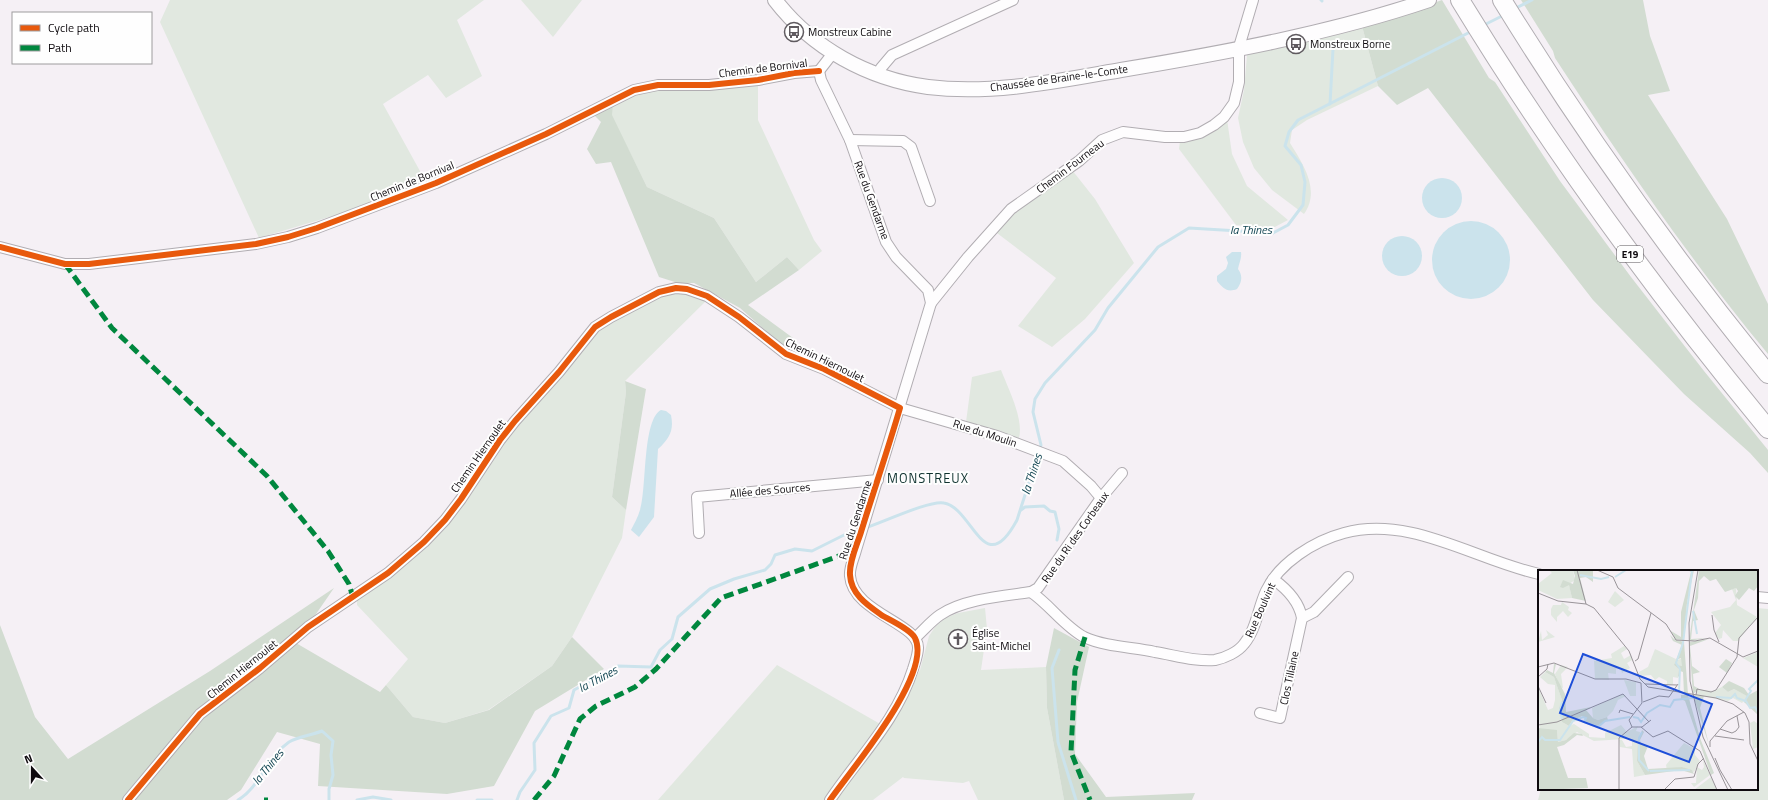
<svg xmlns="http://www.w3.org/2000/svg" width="1768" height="800" viewBox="0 0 1768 800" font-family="'Titillium Web',sans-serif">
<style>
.green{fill:#e1e8e0}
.forest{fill:#d2dcd1}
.water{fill:#cbe3ec}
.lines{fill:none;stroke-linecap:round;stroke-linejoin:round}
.stream{stroke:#cbe3ec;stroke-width:3}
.minor-casing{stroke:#b1adb2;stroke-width:12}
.secondary-casing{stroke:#b1adb2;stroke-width:16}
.motorway-casing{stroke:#b1adb2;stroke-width:20}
.minor{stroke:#fefdfe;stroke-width:10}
.secondary{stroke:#fefdfe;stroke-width:14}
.motorway{stroke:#fefdfe;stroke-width:18}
.quiet{stroke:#00873e;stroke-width:5;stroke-dasharray:10 5;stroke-linecap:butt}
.cycleway-casing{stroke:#fefefe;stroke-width:8}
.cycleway{stroke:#e8590c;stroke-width:6}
.labels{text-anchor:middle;stroke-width:4;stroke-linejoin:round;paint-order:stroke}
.shield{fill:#fefefe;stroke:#565356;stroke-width:1}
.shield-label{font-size:10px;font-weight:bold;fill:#0e0a0e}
.poi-label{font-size:11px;fill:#0e0a0e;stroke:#fefefe;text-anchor:start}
.street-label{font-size:11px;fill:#0e0a0e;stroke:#fefefe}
.water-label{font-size:12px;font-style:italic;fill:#124552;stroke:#fefefe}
.quarter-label{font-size:13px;letter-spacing:1px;fill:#0f322f;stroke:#fefefe}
.inset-river{fill:none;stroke:#cbe3ec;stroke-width:2}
.inset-road{fill:none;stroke:#999499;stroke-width:1}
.view{fill:#1d4ed8;fill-opacity:0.15;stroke:#1d4ed8;stroke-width:2}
.inset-edge{fill:none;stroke:#0e0a0e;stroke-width:2}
</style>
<rect width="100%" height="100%" fill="#f5f0f5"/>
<g class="green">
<path d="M170,0H484L457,20L482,76L446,98L428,75L383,104L426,182L356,209L259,238L160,22Z"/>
<path d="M521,0H582L553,37Z"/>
<path d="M1362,26L1378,86L1307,120L1292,130L1290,143C1303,164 1321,190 1304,214L1272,190L1254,168L1243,142L1238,118L1244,90L1247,55Z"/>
<path d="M758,86V120L814,240L822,251L799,270L787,257L756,282L714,218L647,187L611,115L613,104L638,92L659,89Z"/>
<path d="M1227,119L1232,154L1247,186L1288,220L1271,229L1236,225L1179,149L1180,141L1203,138Z"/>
<path d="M1072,170L1095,199L1134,263L1085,319L1052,347L1018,326L1056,278L993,230L1024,205Z"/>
<path d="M676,291L707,300L625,381L626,392L612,497L626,510L622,538L572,637L552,666L488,710L445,723L413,717L386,685L408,659L357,605V598L422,548L507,434L596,330L655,297Z"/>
<path d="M1001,370C1008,388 1024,419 1019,438L966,422L972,377Z"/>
<path d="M985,608L987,629L981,670L1046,667L1047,708L1064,800H978L969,781L963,783L904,778L903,777L873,800H834L906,697L920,670L929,636L935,627L945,618L958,613Z"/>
<path d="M1757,608L1768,609V800H1538L1541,789H1757Z"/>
<path d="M777,665L882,725L826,800H658Z"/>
</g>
<g class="forest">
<path d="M1442,0L1489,78L1495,82L1560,181L1631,277L1704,371L1768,450V473L1750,453L1684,394L1593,300L1428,88L1397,105L1378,86L1362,26L1394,17Z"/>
<path d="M1521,0H1643L1650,36L1670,91L1648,95L1727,219L1768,304V354C1690,260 1621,159 1555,58L1553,51Z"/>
<path d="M613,104L612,115L647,187L714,218L756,282L787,257L799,270L748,305L793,338L783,346L740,308L694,283H678L659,277L611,162L596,164L587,149L601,122L593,114Z"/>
<path d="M625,381L646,389L626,510L612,497L626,392Z"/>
<path d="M334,588L296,643L380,692L386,685L413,717L445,723L489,710L552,666L572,637L604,669L535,711L494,786L447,794L318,786L320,744L277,732L241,790L227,800H0V625L35,717L68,759L210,671Z"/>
<path d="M1054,628L1089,647L1077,702L1075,754L1106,797L1195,793L1192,800H1064L1047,708L1046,667Z"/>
</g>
<g class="water">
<circle cx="1442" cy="198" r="20"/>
<circle cx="1471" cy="260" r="39"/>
<circle cx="1402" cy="256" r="20"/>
<path d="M1232,252H1241C1242,258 1239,263 1238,269C1243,276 1242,282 1237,289C1227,293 1223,288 1217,281V276L1226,269L1228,263L1226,257Z"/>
<path d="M661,410L666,411L671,415C674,430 670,438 658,449L654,517L639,537L631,530C634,524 638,517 640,510C647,489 642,420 661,410Z"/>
</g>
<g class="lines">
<g class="stream">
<path d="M1321,0L1322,1"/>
<path d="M1514,9L1532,0"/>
<path d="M1482,26L1504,15"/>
<path d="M1330,104L1333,49"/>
<path d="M1021,510L1025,507L1044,506L1050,511L1055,512L1059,529L1057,540"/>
<path d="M865,528C882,523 929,500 944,503C973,508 984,582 1017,520L1041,445L1033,412L1035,399L1045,383L1095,330L1108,308L1158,247L1189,228L1273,233L1288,225L1303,205L1305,182L1301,165L1285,146L1289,132L1298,120L1472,31"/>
<path d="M1059,650L1052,668L1058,742L1076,800"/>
<path d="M238,800C260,787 267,757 289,742C298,737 312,735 322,731L333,741L331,755L333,775L329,789V800"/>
<path d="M357,800L373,797L391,800"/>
<path d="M477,800H492"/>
<path d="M517,800L520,792L535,770L534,743L551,716L569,708L574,690L618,666L651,667L660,650L672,639L678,617L710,589L734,579L765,570L771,564L775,555L795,549L812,551L846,534L859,530"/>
</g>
<g class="minor-casing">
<g id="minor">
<path d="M819,71L821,80L850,140L886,242L896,257L928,290L931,303L856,550C854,558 849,568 850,576C853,613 919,623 918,648C918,655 915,662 913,669C897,720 859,757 830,800"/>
<path d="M819,71L833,53"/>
<path d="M877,75L881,68L892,55L1013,0"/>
<path d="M850,140L903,141L911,147L930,201"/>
<path d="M0,247L65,264H89L256,244L288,237L317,228L436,183L546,134L634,90L658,85H709L758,80L794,73L819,71"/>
<path d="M931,303L968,257L1011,209L1079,161L1102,140L1123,132L1165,137H1184L1200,133L1214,125L1224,117L1234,103L1239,82V47L1253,0"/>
<path d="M699,533L697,497L878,480"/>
<path d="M1031,592C1050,605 1064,626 1084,637C1106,647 1132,647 1155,652C1174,655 1196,662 1215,660C1225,658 1238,652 1244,644C1256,630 1258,608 1266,591C1279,563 1314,541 1344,533C1411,515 1475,560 1539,574"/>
<path d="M1757,597L1768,598"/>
<path d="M1302,618L1314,612L1348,577"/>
<path d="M915,638C923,631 931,621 940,615C963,599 1004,596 1031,592L1038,588L1101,498L1122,473"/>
<path d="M1260,713L1280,718L1302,618C1299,601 1287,589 1273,579"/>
<path d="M128,800L200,714L260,668L308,627L388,573L424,542L445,520L461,499L500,440L515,421L559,372L595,327L611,317L659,292L676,288L687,289L707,296L739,317L786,354L824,369L900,408L997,436L1063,461L1091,486L1101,498"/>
</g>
</g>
<g class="secondary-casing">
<path id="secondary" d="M775,0C812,48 868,79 928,87C992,95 1058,81 1121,70C1223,53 1332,33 1429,0"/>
</g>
<g class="motorway-casing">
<g id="motorway">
<path d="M1460,0C1552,151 1656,293 1768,429"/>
<path d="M1502,0C1582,130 1671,255 1768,374"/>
</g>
</g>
<use href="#minor" class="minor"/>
<use href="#secondary" class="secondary"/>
<use href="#motorway" class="motorway"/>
<g class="quiet">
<path d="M65,264L112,328L267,476L328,551L349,584L352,594"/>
<path d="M1085,637L1075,670L1071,752L1090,800"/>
<path d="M264,800H268"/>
<path d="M534,800L554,776L580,719L596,706L635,687L656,669L721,598L856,550"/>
</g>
<g class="cycleway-casing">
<g id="cycleway">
<path d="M0,247L65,264H89L256,244L288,237L317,228L436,183L546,134L634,90L658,85H709L758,80L794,73L819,71"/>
<path d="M128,800L200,714L260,668L308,627L388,573L424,542L445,520L461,499L500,440L515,421L559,372L595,327L611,317L659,292L676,288L687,289L707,296L739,317L786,354L824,369L900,408C888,449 874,490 861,532C857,545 849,561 850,575C851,595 869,606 883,616C892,621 911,630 915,638C933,674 851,770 830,800"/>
</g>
</g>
<use href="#cycleway" class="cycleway"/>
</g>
<defs>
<g id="bus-ring" transform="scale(1)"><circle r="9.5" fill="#fefefe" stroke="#5f5a5f" stroke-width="1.5"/><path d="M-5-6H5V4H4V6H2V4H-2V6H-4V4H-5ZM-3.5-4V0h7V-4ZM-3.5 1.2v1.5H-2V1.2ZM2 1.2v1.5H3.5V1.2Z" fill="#5f5a5f"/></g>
<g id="church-ring" transform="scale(1)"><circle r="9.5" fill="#fefefe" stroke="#5f5a5f" stroke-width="1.5"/><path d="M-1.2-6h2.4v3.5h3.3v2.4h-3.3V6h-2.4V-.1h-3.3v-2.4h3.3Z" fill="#5f5a5f"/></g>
</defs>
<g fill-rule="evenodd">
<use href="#bus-ring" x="794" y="32"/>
<use href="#bus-ring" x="1296" y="44"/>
<use href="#church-ring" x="958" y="639"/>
</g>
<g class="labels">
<rect class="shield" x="1617" y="246" width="26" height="16" rx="3"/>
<g class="shield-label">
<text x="1630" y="258">E19</text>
</g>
<g class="poi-label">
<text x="808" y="36">Monstreux Cabine</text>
<text x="1310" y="48">Monstreux Borne</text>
<text x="972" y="637">Église<tspan x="972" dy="13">Saint-Michel</tspan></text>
</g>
<g class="street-label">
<text transform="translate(763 68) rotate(-7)" y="4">Chemin de Bornival</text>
<text transform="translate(1059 78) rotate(-8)" y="4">Chaussée de Braine-le-Comte</text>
<text transform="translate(1070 166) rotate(-37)" y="4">Chemin Fourneau</text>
<text transform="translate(412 181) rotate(-22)" y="4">Chemin de Bornival</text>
<text transform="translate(872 200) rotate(70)" y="4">Rue du Gendarme</text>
<text transform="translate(825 360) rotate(26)" y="4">Chemin Hiernoulet</text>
<text transform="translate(985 433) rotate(18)" y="4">Rue du Moulin</text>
<text transform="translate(478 456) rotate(-55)" y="4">Chemin Hiernoulet</text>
<text transform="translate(770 490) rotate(-5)" y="4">Allée des Sources</text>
<text transform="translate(855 520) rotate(-72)" y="4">Rue du Gendarme</text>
<text transform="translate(1075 537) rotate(-55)" y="4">Rue du Ri des Corbeaux</text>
<text transform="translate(1260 610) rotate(-66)" y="4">Rue Boulvint</text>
<text transform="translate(242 669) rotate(-39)" y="4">Chemin Hiernoulet</text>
<text transform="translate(1289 678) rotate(-78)" y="4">Clos Tillaine</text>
</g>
<g class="water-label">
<text x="1251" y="234">la Thines</text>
<text transform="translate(1032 474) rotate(-72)" y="4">la Thines</text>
<text transform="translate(598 679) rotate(-28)" y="4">la Thines</text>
<text transform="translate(268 767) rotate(-51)" y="4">la Thines</text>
</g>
<g class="quarter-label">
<text x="928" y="483">MONSTREUX</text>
</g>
</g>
<g transform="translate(1538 570)">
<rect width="220" height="220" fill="#f5f0f5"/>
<path d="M11,0H35L37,10L31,14L34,28L19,29L0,20V14L14,3ZM198,18L199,35L219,47L200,71H195L185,60L184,68L181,69L177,63L183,55L173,42L192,37L198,30L194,19ZM77,21L86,30L77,37L70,32ZM24,32L31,37L30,40L34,43L30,47L25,41L19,47V52L13,45V39L15,35H23ZM8,60L17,67L0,72L3,61L4,70L10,65ZM86,76L89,79L83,83L86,89L93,85L94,90L89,93L92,98L84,103L82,97L78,99V104L70,103L71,110L57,109L56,91L74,88L73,84ZM117,79L140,90L144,88V96L136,95L141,99L140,108L135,107V114L129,115V111L121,107L117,110L113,105L102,106L101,102L110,97ZM220,82V97L205,88L208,87ZM23,95L30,97L23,104L25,118L22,117L17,104ZM7,102L16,107L24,130L21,138L24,152L31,156L36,154L51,164V167L67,168V163L83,155L89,162L100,156L98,161L102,162L99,191L107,205L96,207L94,179L82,177L81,170H84L88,177L94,176V169L89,167L86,169L56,171L39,162L28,170L20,172L19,160H2L0,117L10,140L15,138L17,130V115L10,114L2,107ZM86,110L98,112V126H92ZM184,117L190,122L196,119L210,126L204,133L195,128L190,131L158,125V119L175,121ZM85,124L88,126L80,130L75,141L69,147L60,150L55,148L54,138ZM216,151L220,154V177L215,179L212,153ZM146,173L157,179V185L162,191L156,202L144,197L129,200L128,195ZM165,190L172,205L156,217L153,213H158L159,197L164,200L166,197ZM173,207L179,220H156Z" fill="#e1e8e0"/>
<path d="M35,0L55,1V12L48,7L42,8L48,31L34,28L31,15L25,18L22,17L25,10L35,14L37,6ZM150,0H156L149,33L146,70L137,69L133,61L143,67V42L153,2ZM161,0H220V16L216,21L211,18L201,30L197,26L200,21L198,18L187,22L178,9L172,11L166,6L161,11L160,28L156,40L160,50L155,51L153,69L169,68L151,71ZM132,65L136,69L146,72L150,124H146L145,102L142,101V108L140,106L141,99L136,95L138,91L139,95L144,96L143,88L138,90L144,75L135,71ZM171,69L152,76L154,96L162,102L155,104L156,116L161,119L155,124L151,72ZM188,89L194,93L189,103L181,97ZM16,94H18L16,103L27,124L28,142L53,137L48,140L55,148L60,150L69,147L70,150L59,156L46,151L47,148L44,146L34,151L31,156L24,152L21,138L24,130L19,116L16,107L7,102L9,100L15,103ZM191,111L206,118L211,125L220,120V145L206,132L209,126L196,119L190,122L184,117ZM143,125H150L162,168L176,203L173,205L147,131L143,129ZM155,125L166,126L162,138L171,175ZM0,158L19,160L20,172L28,170L36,163L44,164L45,166L39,165L26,175L19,177L30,208H48L50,218L0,220ZM104,160L106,162L102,170L103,174L110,176L106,186L110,199L144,197L154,200L156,204L143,200L107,205L99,191L100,173Z" fill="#d2dcd1"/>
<path class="inset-river" d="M42,5L63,9L71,7M77,7L88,0M155,41L159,64M141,121L142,99L138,93L145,73L154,1L152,0M178,127L193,128L197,124L199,128L208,131L212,138L217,137L220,142M24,132L22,140L24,149M206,132L213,121L211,119L220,110M95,147L100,148L103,152L109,143L122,135L132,137L136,130L155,128M104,162L101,168V190L111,201M0,172L4,167L7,170H22L35,151L45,147L48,148L46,152L60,157L67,151L92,147M112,201L152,200"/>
<path class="inset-road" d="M39,0L48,34M59,0L75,7L80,18L128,54L138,70L157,71L172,68L205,87L220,81M160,0L151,53L152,111L165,167L190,220M0,23L20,31L48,34L56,38L91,81L102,109L110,117L178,128L195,134L207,143M174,45L176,60L181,72M97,91L100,89L113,43M0,97L16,93L57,109H88L103,113M0,107L9,99L10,94M107,114L139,115M0,116L8,133M158,125L159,119L173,122L178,120L199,87L201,68L220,47M105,132L121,126L131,127L140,114M81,143L82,140L95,144M207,143L211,152L212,174L220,191M0,155L19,152L85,124L111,152M94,157L91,150L104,133L103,113M94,157H104L113,150M103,157L115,167L130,161L162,181L179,220M182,159L194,163L198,161L201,157L199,146M177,166L206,170M172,177V171L189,151L206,142M177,188L182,200M182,200L194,220M81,220V168L94,157M126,220L137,209L156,207L160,194L166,188"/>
<path class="view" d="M45,84L174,134L151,192L22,143Z"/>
<rect width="220" height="220" class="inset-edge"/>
</g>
<rect x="12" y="12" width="140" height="52" fill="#fefefe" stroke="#9e9c9e"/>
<rect x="20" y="25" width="20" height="6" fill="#e8590c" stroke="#9e9c9e"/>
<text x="48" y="32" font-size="12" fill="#0e0a0e">Cycle path</text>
<rect x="20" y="45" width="20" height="6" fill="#00873e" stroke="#9e9c9e"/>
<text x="48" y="52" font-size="12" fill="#0e0a0e">Path</text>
<g transform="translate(32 768) rotate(339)" stroke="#fefefe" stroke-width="3" paint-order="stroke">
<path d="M0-3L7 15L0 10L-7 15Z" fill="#0e0a0e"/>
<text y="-6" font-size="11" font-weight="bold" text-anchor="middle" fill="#0e0a0e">N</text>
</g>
</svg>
